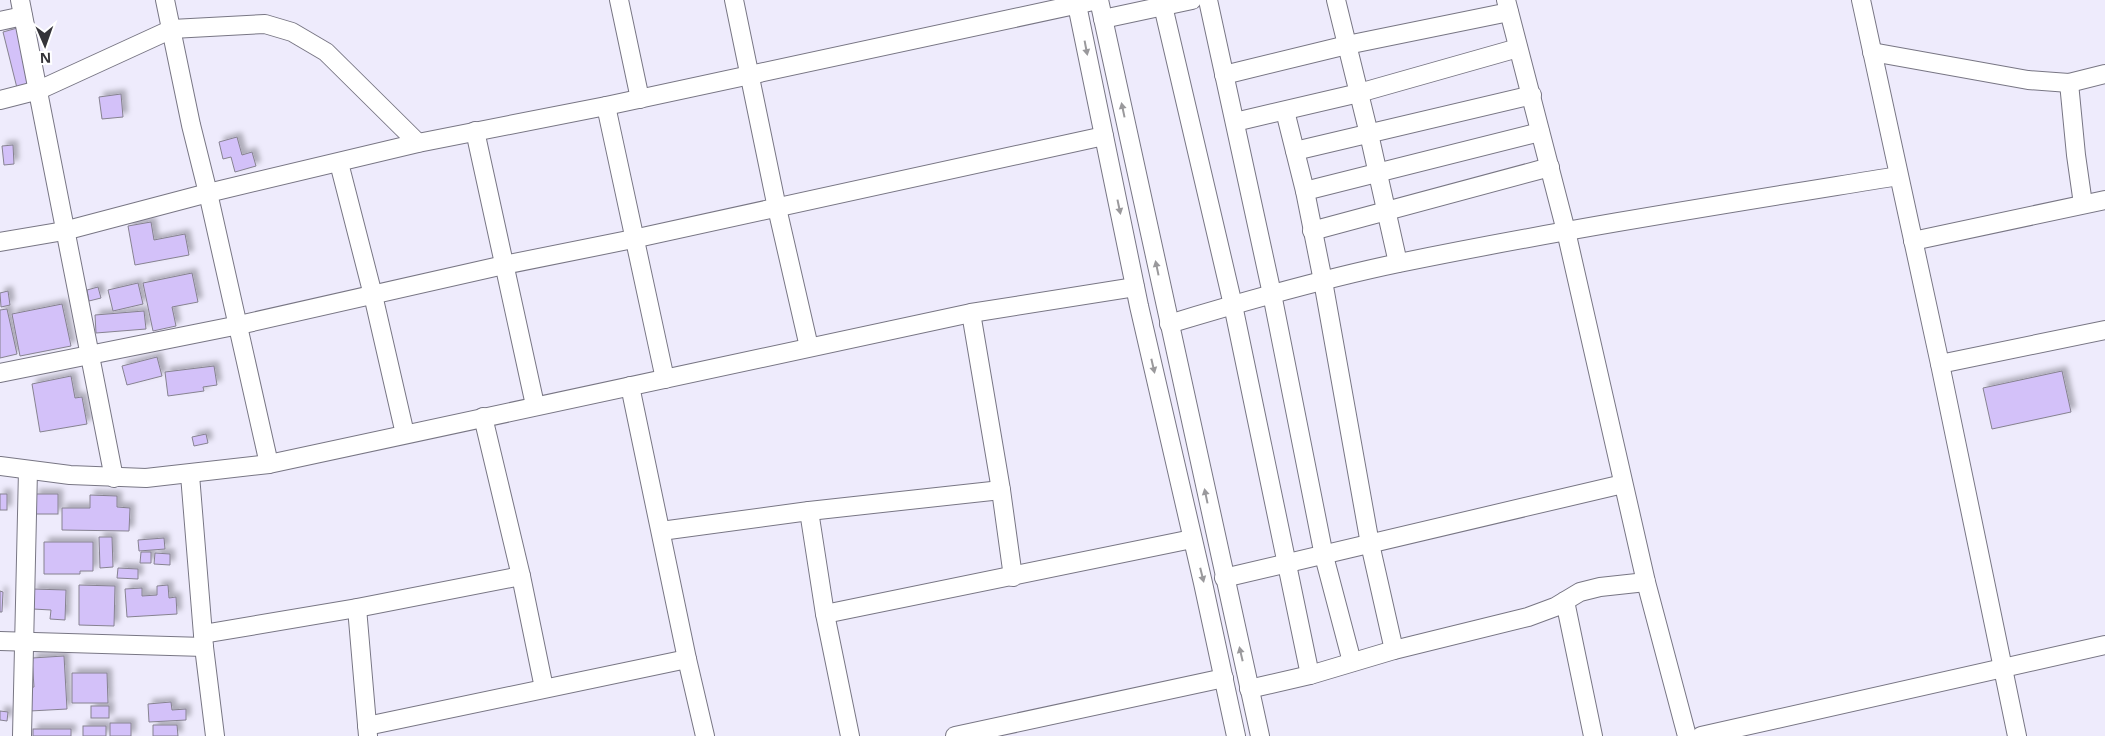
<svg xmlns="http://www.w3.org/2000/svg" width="2105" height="736" viewBox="0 0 2105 736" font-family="'Open Sans',sans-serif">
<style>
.building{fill:#d3c1f9;stroke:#868290;filter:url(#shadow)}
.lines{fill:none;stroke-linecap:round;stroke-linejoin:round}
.minor-casing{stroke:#787684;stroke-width:20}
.minor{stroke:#fff;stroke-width:18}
.oneway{fill:#9a999c}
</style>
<defs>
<filter id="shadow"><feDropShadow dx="4.5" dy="-4.5" stdDeviation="2.5" flood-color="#0004"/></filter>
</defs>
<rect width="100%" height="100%" fill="#eeebfc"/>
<g class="building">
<path d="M21,27L34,83L17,88L3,32Z"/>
<path d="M121,94L123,117L102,119L99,97Z"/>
<path d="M237,137L242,155L252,152L256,166L235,172L231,157L223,159L219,142Z"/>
<path d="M13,145L14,164L4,165L2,146Z"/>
<path d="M151,222L154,240L185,234L189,255L135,265L128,226Z"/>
<path d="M192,273L198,302L172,307L176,326L153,331L143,283Z"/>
<path d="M138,283L143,304L113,311L108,290Z"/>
<path d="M98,287L101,298L89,301L87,290Z"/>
<path d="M8,291L10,305L1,307L0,293Z"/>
<path d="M62,304L71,346L20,356L12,314Z"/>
<path d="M7,309L17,354L0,358V310Z"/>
<path d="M144,311L146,329L96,333L95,315Z"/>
<path d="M157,357L162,376L127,385L122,366Z"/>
<path d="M214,366L217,385L203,387L204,391L168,396L165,372Z"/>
<path d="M2062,371L2071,412L1992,429L1983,388Z"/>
<path d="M71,376L75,398L82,397L87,424L40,432L32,384Z"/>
<path d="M206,434L208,443L194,446L192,437Z"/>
<rect x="0" y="494" width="7" height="16"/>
<rect x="35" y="494" width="23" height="20"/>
<path d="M90,495L117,496V507L130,508L129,531L62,530V508H90Z"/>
<path d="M99,537H112L113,567L100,568Z"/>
<path d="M164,538L165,549L139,551L138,540Z"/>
<path d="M44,542H93V571H80V574H44Z"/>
<path d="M141,552H151V563H140Z"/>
<path d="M155,553L170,554V565L154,564Z"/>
<path d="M118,568L138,569V579L117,578Z"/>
<path d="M79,585L115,586L114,626L79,625Z"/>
<path d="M168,585L169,598L176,597L177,614L127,617L125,589L142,588V596L157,595V586Z"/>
<path d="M33,589L66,590L65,620L50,619L51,610L33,609Z"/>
<path d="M0,591L3,592L2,612H0Z"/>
<path d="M64,656L67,709L30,711L29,688L34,687L32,658Z"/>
<path d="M72,673H107L108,703H72Z"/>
<path d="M171,702L172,710L186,709V720L149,722L148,704Z"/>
<rect x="91" y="706" width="18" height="12"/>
<path d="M0,711L8,712L7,721L0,720Z"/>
<rect x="110" y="723" width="21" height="13"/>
<path d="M153,725H177L178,736H153Z"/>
<rect x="83" y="726" width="23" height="10"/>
<rect x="33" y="729" width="38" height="7"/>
</g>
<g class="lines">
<g class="minor-casing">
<g id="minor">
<path d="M20,0L114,478"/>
<path d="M165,0L191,125L208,193L269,464"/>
<path d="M619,0L640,99"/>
<path d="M734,0L777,208L809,347"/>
<path d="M1076,0L1139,306L1203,583L1236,736"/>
<path d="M1099,0L1260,736"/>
<path d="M1208,0L1272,294L1324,556L1352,662"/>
<path d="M1336,0L1369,134L1398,263"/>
<path d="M1506,0L1566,231L1646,582L1687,736"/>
<path d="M1861,0L1940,364L2017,736"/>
<path d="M1163,6L1233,305L1310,675"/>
<path d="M1103,19L1192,0"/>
<path d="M0,21L23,16"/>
<path d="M1872,52L2028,80L2069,83L2105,74"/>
<path d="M1224,75L1347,45L1509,12"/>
<path d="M2069,83L2076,155L2083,204"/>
<path d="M0,100L39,90L172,29L265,24L292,32L326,52L418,143"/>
<path d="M606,106L665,379"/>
<path d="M1285,111L1305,191L1323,281L1370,544L1394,650"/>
<path d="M1235,122L1359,93L1518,48"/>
<path d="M475,131L535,405"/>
<path d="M1295,151L1532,95"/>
<path d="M339,163L373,295L405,434"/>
<path d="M1305,191L1540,132"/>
<path d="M1312,231L1550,167"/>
<path d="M1913,241L2105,200"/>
<path d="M0,242L64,231L208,193L418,143L606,106L1098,0"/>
<path d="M971,313L1001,490L1013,577"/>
<path d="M1169,324C1245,301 1322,279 1399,263C1565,229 1732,203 1898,176"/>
<path d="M1940,364L2105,330"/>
<path d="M0,373L239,325L504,265L633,239L1104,136"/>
<path d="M630,386L687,659L705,736"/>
<path d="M483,417L521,576L544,688"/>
<path d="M0,466L70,475L146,478L269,464L971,313L1135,287"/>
<path d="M190,475L204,647L215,736"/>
<path d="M809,511L825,614L850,736"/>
<path d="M661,531L809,511L1001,490"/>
<path d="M1224,578L1623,484"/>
<path d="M1565,601L1593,736"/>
<path d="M357,608L368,736"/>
<path d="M825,614L1192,539"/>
<path d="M203,634L357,608L521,576"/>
<path d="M0,641L204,647"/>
<path d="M1249,689L1310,675L1394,650L1528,617L1555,607L1580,592L1600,587L1646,582"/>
<path d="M367,726L687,659"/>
<path d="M22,736L28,470"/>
<path d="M955,736L1224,678"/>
<path d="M1701,736L2105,645"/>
</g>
</g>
<use href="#minor" class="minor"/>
</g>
<defs><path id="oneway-solid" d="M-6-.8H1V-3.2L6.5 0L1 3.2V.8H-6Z" transform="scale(1.25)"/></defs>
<g class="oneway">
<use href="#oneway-solid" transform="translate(1086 48) rotate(79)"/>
<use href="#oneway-solid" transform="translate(1123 110) rotate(-102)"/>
<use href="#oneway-solid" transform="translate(1119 207) rotate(78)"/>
<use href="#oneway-solid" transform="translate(1157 268) rotate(-102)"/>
<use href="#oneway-solid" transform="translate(1153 366) rotate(77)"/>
<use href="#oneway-solid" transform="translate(1206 496) rotate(-102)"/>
<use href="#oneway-solid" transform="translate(1202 575) rotate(76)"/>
<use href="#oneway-solid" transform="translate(1241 654) rotate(-103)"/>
</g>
<g transform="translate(45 45) rotate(178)" stroke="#ffffff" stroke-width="4" paint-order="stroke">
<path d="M0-4L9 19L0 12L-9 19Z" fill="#343339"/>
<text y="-8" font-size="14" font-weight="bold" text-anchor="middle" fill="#343339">N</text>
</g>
</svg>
